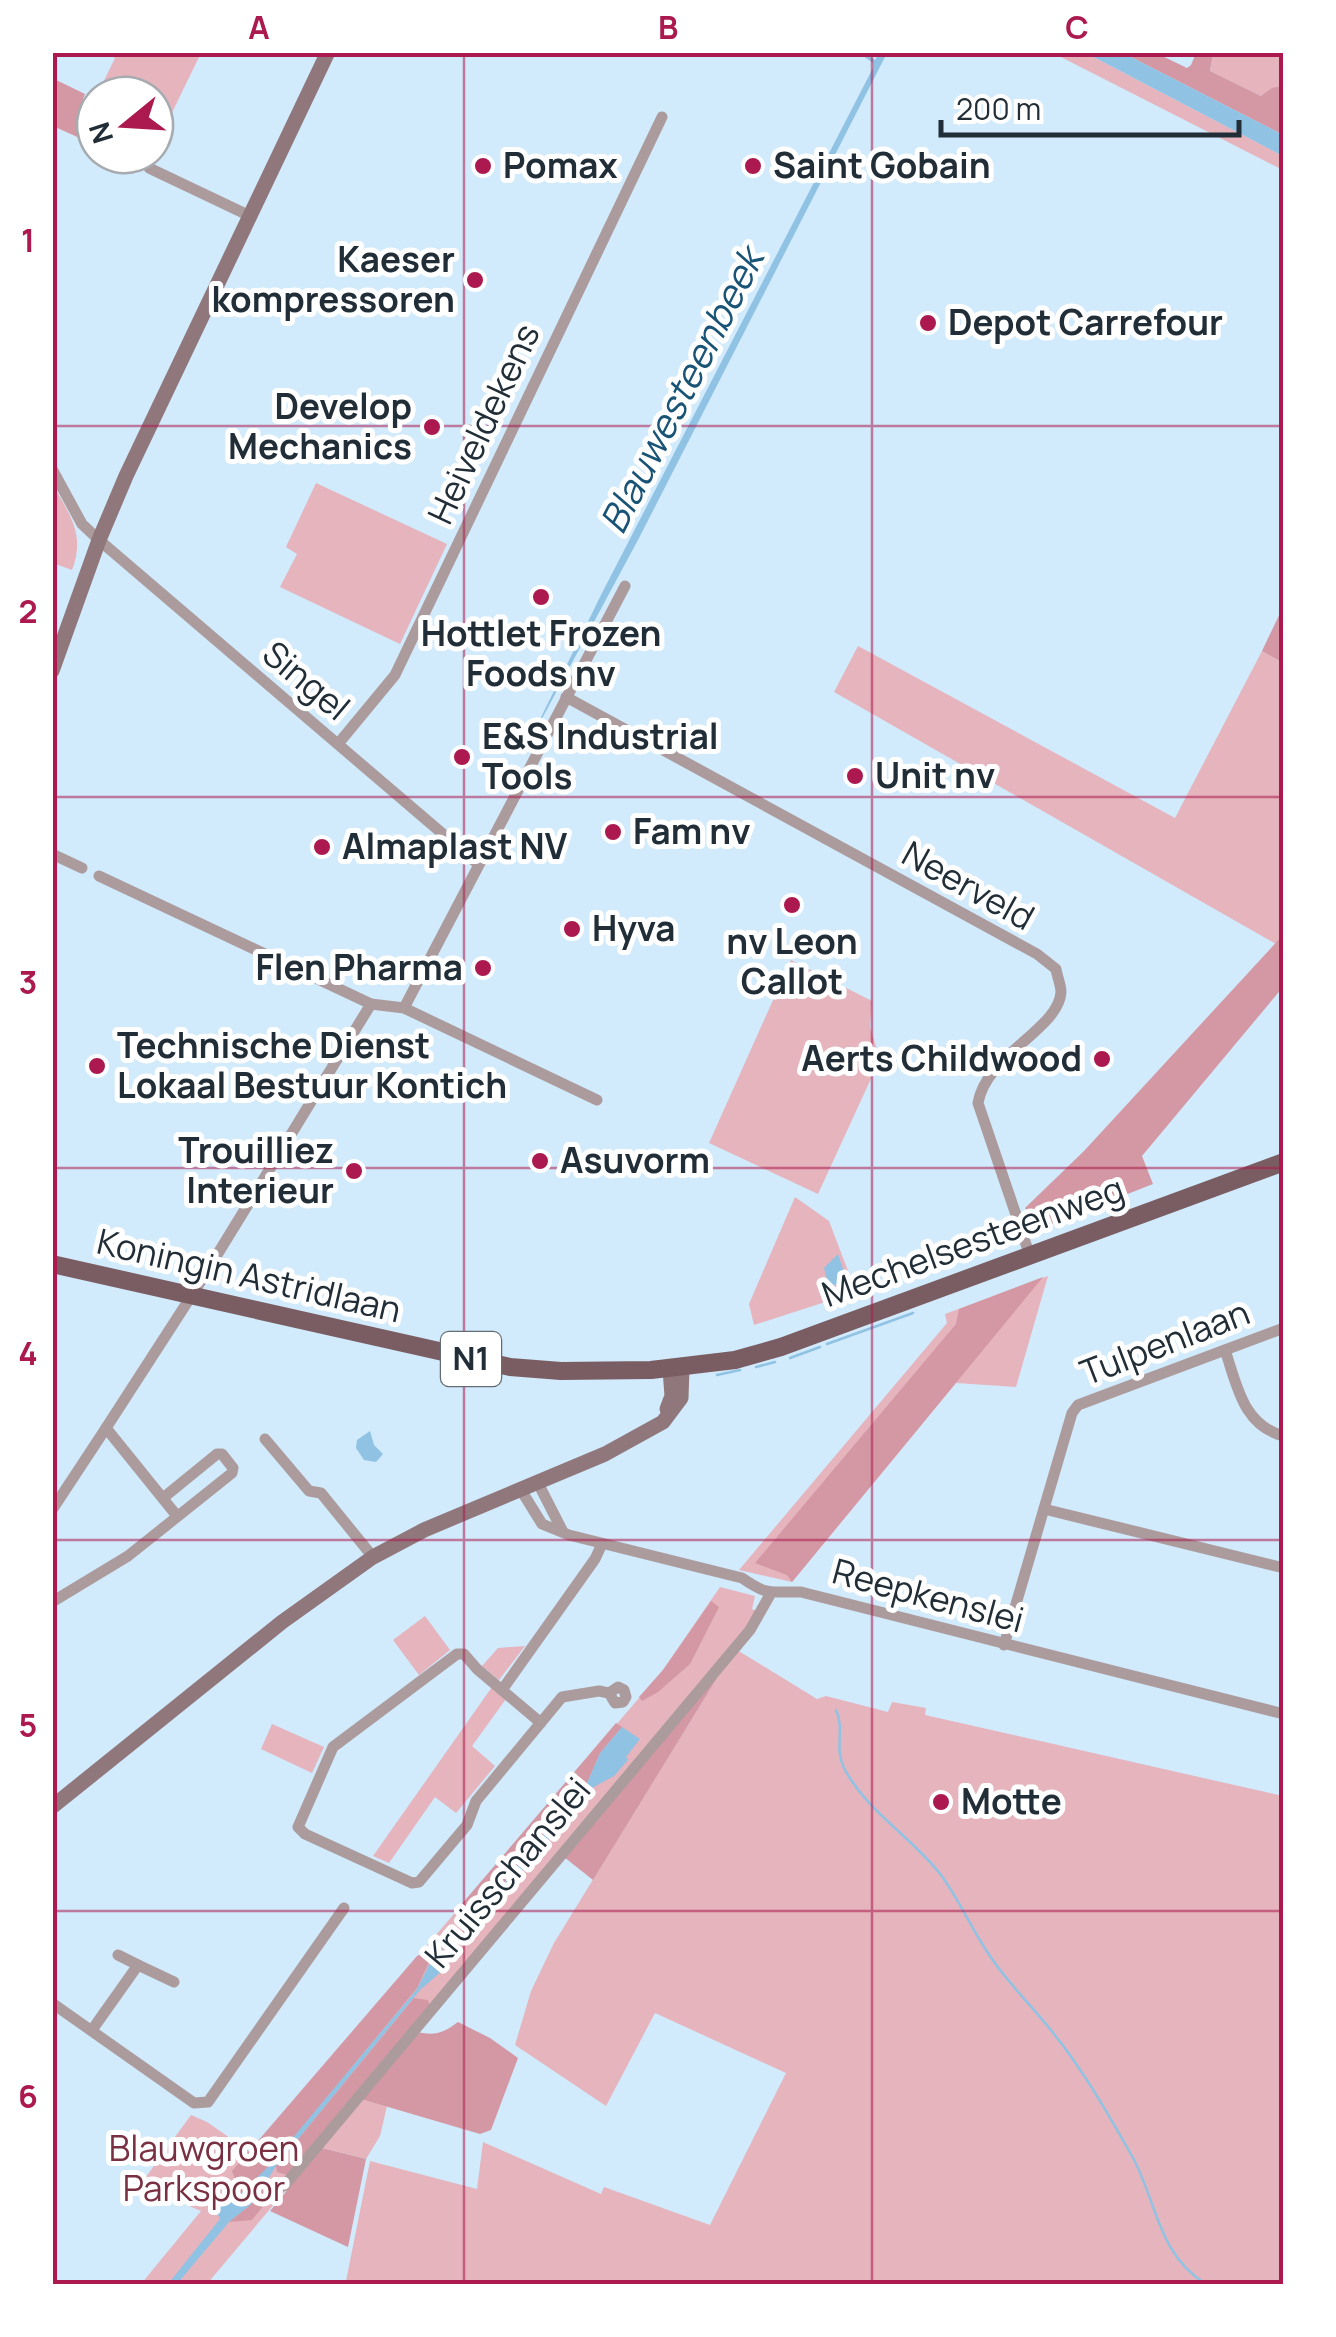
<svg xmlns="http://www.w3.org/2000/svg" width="1336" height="2337" viewBox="0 0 1336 2337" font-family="Manrope,sans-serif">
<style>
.green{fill:#e5b4bd}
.forest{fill:#d398a3}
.water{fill:#90c2e4}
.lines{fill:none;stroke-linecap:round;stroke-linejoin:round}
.stream{stroke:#90c2e4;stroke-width:2.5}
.street{stroke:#ac9b9d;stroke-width:11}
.secondary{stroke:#8f777b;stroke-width:15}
.primary{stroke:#7a5d62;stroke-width:18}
.grid{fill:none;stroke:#ab194e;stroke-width:2.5;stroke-opacity:0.55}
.poi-dot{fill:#ab194e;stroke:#fff;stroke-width:4}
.labels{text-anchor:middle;stroke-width:10;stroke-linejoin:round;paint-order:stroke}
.shield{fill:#fff;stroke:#646d73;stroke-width:2.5}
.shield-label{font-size:32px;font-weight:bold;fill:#222e37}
.poi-label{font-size:35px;font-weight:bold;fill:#222e37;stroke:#fff;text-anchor:start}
.street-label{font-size:35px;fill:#222e37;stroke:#fff}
.park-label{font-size:35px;fill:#783042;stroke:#fff}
.water-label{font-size:38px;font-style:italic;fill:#195476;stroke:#fff}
.neatline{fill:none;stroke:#ab194e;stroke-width:4}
.grid-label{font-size:32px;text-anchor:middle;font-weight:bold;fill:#ab194e}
</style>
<rect width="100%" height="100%" fill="#d1eafc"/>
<g class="green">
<path d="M105,53H201L163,131L155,127V95H97L115,58Z"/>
<path d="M1053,53H1086L1283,156V170Z"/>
<path d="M1213,53H1283V86L1261,96L1210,71Z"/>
<path d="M52,483C69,514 86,534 72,570L53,563Z"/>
<path d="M316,483L447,544L400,644L280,587L297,554L286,547Z"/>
<path d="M858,646L1175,818L1262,651L1283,663V935L1276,944L834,692Z"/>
<path d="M791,960L872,1001L870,1027L880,1059L818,1194L709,1143Z"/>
<path d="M795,1197L829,1221L856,1292L754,1325L749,1304Z"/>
<path d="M1048,1276L1016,1387L956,1383L792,1582L739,1570L947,1323L945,1314Z"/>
<path d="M720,1587L755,1596L752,1609L762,1613L286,2190L207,2284H141L201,2211L140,2185L191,2115L207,2122L250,2152L663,1670Z"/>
<path d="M425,1616L450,1650L419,1675L393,1640Z"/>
<path d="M525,1646L499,1680L482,1666L498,1648Z"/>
<path d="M737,1650L817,1699L826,1696L888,1712L892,1702L926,1708L925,1715L1283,1796V2284H359L346,2281L370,2161L477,2189L483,2142L601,2194L604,2187L710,2225L786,2073L655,2013L606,2106L515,2045L531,1991L554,1943L725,1665Z"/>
<path d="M492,1687L506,1699L472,1746L495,1766L456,1813L435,1797L389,1863L373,1856Z"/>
<path d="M272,1724L324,1747L312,1773L261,1749Z"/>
<path d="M361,2099L387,2106L380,2136L366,2159L322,2148Z"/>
</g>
<g class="forest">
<path d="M1123,53H1156L1187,68L1191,65L1196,53H1213L1210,71L1261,96L1272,88L1283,86V135Z"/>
<path d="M52,78L85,94L83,99L95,105V145L53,126Z"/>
<path d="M1283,607V663L1262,651Z"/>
<path d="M1283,935V987L1142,1156L1153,1184L1046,1226H1036L1025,1208L1084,1151Z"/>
<path d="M1043,1277L792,1582L787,1575L755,1563L956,1324L959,1309Z"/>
<path d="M711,1601L719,1607L690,1664L658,1692L642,1701L639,1697L663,1670Z"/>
<path d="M725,1665L593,1880L564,1857Z"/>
<path d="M616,1723L622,1727L600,1753L587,1783L473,1920L455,1912Z"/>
<path d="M423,1954H433L417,1988L271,2165L241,2195L232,2171L417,1956Z"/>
<path d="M414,1998L428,2000L430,2007L287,2175L277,2172L276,2166Z"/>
<path d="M458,2022L490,2038L518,2058L491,2130L480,2134L361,2099L417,2032C436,2036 443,2033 458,2022Z"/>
<path d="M322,2148L366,2159L348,2247L270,2211Z"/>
<path d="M275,2184L276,2191L252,2220L229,2222L255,2201L266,2185Z"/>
</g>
<g class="water">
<path d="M859,53H865L875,60L879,53H887L639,538L524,752L601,595L873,68V63Z"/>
<path d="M1086,53H1123L1283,135V156Z"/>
<path d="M838,1254L847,1281L829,1287L824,1268Z"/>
<path d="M370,1431L374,1445L383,1454L376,1462L364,1460L356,1448L357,1440Z"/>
<path d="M622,1727L640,1739L626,1757L628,1760L614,1776L592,1788L460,1944L449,1937L463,1933L587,1783L600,1753Z"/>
<path d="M438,1947L450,1954L442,1971L420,1990L276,2166L255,2201L229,2222L177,2284H168L220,2219L214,2206L219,2202L231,2203L271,2164L417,1989Z"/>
</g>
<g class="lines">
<g class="stream">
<path d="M827,1344L913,1313"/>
<path d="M790,1358L820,1347"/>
<path d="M756,1367L775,1362"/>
<path d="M717,1375L740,1370"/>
<path d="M836,1710C845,1729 834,1749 844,1768C867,1812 912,1837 941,1875C960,1901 973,1932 992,1959C1009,1984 1031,2005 1050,2029C1082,2068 1107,2112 1132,2156C1157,2201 1157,2254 1206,2284"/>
</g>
<g class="street">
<path d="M149,168L250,216"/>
<path d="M52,469L82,524L99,540L478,864"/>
<path d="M566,697L1037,954L1056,969C1057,976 1061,985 1061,992C1059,1029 986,1055 978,1103L1030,1256"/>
<path d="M338,744L395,675L662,117"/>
<path d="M52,854L82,868"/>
<path d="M99,876L371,1004L404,1008L597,1100"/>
<path d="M404,1008L625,586"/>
<path d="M1225,1350C1237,1385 1243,1426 1284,1436"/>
<path d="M265,1439L309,1491L321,1493L373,1557"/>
<path d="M538,1483L562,1530"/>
<path d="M521,1490L542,1524L569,1535L742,1578C770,1597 768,1591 801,1592L1284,1714"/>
<path d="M1044,1509L1284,1568"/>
<path d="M52,1510L106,1428"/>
<path d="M177,1516L106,1428L201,1281L371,1004"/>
<path d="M52,1602L128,1556L232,1473L233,1468L222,1454H217L163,1498"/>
<path d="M1004,1645L1072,1413L1078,1405L1284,1328"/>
<path d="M502,1690L595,1559L602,1544"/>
<path d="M541,1723L477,1669L464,1654H457L333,1747L298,1827L305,1834L412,1883L419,1882L467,1825L476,1801L562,1697L599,1691L609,1693L618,1687L624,1690L626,1697L623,1702L615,1703L609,1693"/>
<path d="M118,1955L138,1965"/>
<path d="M52,2003L194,2103L208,2102L344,1908"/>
<path d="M92,2030L138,1965L174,1982"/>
<path d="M284,2186L750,1630L771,1593"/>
</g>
<g class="secondary">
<path d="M52,671L99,540L126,476L328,52"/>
<path d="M667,1409L672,1396L670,1369"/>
<path d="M52,1807L282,1622L373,1557L424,1530L605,1454L663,1422L681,1398L682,1368"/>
</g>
<path class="primary" d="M52,1264L510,1367L561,1371L651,1370L735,1360L781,1347L1284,1162"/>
</g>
<path class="grid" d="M464,52V2284M872,52V2284M52,426H1284M52,797H1284M52,1168H1284M52,1540H1284M52,1911H1284"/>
<g class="poi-dot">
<circle cx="483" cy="166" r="10"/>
<circle cx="753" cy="166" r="10"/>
<circle cx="475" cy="280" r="10"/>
<circle cx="928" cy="323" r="10"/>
<circle cx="432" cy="427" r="10"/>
<circle cx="541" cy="597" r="10"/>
<circle cx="462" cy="757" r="10"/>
<circle cx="855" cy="776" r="10"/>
<circle cx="613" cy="832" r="10"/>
<circle cx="322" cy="847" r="10"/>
<circle cx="792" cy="905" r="10"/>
<circle cx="572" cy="929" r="10"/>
<circle cx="483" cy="968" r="10"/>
<circle cx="1102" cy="1059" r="10"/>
<circle cx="97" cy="1066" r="10"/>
<circle cx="540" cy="1161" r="10"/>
<circle cx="354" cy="1171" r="10"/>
<circle cx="941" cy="1802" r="10"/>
</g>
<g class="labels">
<rect class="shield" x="441" y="1332" width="60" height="54" rx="8"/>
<g class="shield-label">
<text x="471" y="1370">N1</text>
</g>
<g class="poi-label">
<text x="503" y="178">Pomax</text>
<text x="773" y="178">Saint Gobain</text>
<text x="455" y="272" text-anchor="end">Kaeser<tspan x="455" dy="40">kompressoren</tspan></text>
<text x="948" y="335">Depot Carrefour</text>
<text x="412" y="419" text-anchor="end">Develop<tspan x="412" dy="40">Mechanics</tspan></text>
<text x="541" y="646" text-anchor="middle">Hottlet Frozen<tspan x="541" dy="40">Foods nv</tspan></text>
<text x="482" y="749">E&amp;S Industrial<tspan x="482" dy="40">Tools</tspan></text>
<text x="875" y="788">Unit nv</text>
<text x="633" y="844">Fam nv</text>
<text x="342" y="859">Almaplast NV</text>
<text x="592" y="941">Hyva</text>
<text x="792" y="954" text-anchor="middle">nv Leon<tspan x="792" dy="40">Callot</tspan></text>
<text x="463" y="980" text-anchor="end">Flen Pharma</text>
<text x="117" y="1058">Technische Dienst<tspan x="117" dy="40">Lokaal Bestuur Kontich</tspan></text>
<text x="1082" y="1071" text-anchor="end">Aerts Childwood</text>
<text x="334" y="1163" text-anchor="end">Trouilliez<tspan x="334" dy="40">Interieur</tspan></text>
<text x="560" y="1173">Asuvorm</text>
<text x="961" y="1814">Motte</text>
</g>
<g class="street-label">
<text transform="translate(484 424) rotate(-65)" y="12">Heiveldekens</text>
<text transform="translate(306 681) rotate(40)" y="12">Singel</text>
<text transform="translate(968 886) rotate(29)" y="12">Neerveld</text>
<text transform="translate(973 1242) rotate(-20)" y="12">Mechelsesteenweg</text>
<text transform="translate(249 1276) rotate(13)" y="12">Koningin Astridlaan</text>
<text transform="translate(1165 1343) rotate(-21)" y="12">Tulpenlaan</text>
<text transform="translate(928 1596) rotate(15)" y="12">Reepkenslei</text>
<text transform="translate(508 1873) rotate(-50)" y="12">Kruisschanslei</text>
</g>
<g class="park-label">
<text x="204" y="2161">Blauwgroen<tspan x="204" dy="40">Parkspoor</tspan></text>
</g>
<g class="water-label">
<text transform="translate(682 391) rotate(-63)" y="13">Blauwesteenbeek</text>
</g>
</g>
<rect width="1336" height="2337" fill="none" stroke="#ffffff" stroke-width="110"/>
<g transform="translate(125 125) rotate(252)"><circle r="48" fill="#ffffff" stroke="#a7abaf" stroke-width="2.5"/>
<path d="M0-8L18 38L0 25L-18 38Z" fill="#ab194e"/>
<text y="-15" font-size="28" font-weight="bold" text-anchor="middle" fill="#222e37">N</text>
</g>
<path d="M941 120v15h298v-15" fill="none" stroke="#222e37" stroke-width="5"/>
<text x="956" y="120" font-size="30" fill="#222e37" stroke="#ffffff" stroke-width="8" paint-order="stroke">200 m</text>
<rect x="55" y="55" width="1226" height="2227" class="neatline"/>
<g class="grid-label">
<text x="259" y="39">A</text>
<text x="668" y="39">B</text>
<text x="1077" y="39">C</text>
<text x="28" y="252">1</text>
<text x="28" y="623">2</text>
<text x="28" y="994">3</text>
<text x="28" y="1365">4</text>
<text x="28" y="1737">5</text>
<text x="28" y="2108">6</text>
</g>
</svg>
